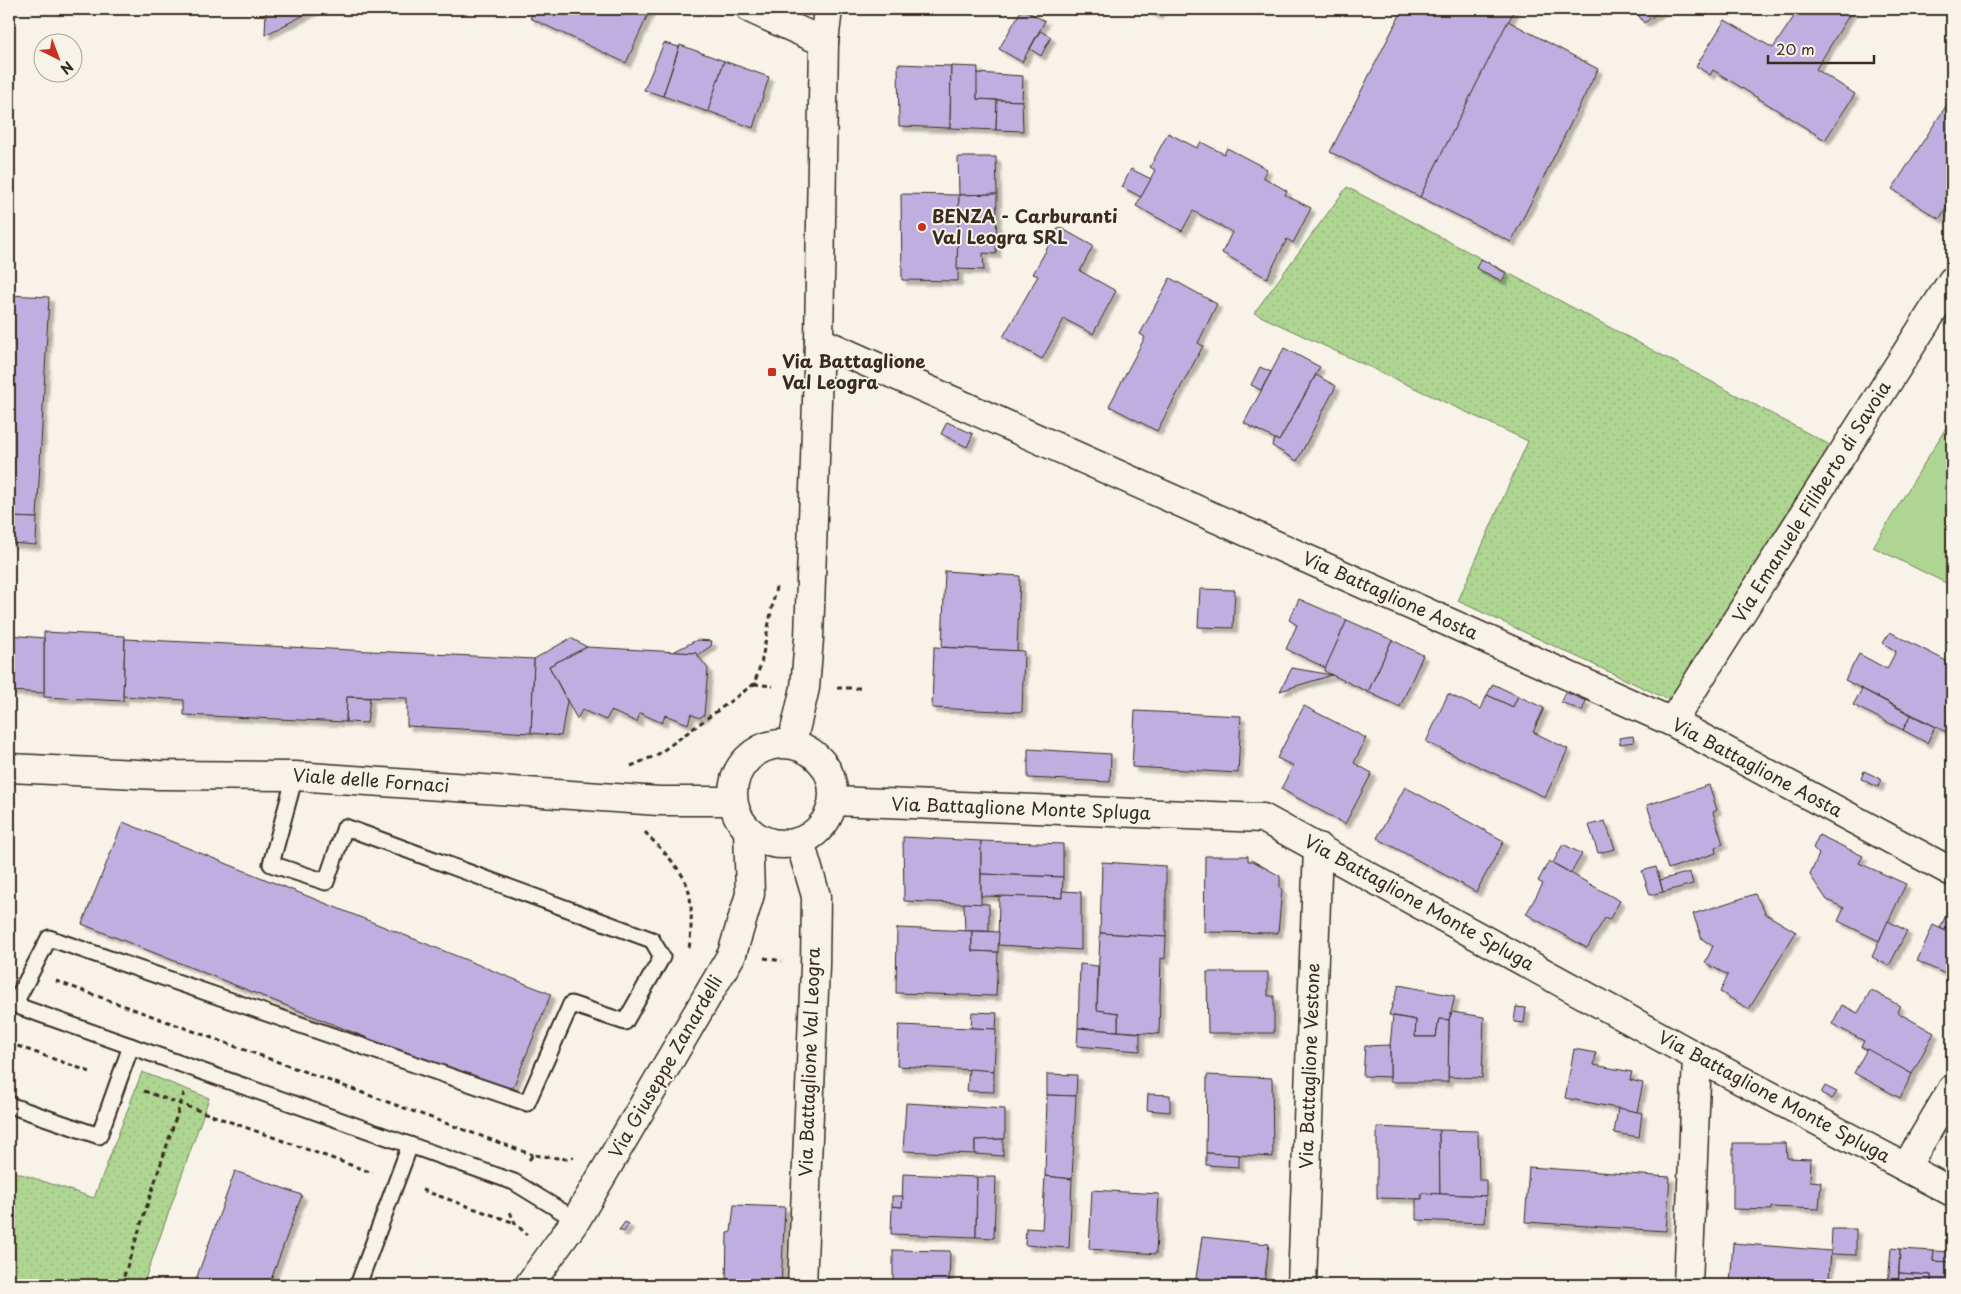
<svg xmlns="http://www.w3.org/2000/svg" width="1961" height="1294" viewBox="0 0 1961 1294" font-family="'Playpen Sans',sans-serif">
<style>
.green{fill:url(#green-dots);stroke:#748058}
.pitch{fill:#aed692;stroke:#748058}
.building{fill:#beafe0;stroke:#3b2a1e;filter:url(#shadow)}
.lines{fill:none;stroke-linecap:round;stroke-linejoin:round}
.service-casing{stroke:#3b2a1e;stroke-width:19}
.minor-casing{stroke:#3b2a1e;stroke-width:31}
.tertiary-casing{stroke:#3b2a1e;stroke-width:31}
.path{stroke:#3b2a1e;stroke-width:3;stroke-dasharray:5 4;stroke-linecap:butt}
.service{stroke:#f7f3e8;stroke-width:15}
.minor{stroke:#f7f3e8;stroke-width:28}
.tertiary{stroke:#f7f3e8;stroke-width:28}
.poi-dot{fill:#c8321e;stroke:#f7f3e8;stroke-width:2}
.labels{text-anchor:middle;stroke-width:4;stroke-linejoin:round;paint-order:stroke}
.poi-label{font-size:18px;font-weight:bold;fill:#3b2a1e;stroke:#f7f3e8;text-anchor:start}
.street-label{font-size:18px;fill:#3b2a1e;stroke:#f7f3e8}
</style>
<defs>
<pattern id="green-dots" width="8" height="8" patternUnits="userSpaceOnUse" patternTransform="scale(1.25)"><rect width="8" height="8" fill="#aed692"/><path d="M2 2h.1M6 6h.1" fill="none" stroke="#97b87d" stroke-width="1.8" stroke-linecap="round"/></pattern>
<filter id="shadow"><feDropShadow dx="4.5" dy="4.5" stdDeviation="1" flood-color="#0004"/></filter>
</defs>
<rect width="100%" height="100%" fill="#f7f3e8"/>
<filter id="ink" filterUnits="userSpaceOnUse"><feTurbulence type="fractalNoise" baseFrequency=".02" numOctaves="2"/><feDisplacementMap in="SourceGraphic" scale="10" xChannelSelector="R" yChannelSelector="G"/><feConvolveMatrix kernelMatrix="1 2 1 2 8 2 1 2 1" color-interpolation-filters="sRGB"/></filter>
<g filter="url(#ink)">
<g class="green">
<path d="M1347,187L1828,444L1841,456L1694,690L1667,699L1458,601L1528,441L1254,313Z"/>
<path d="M142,1072L209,1098L143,1285H9V1170L94,1198Z"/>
</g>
<path class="pitch" d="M1952,418V586L1873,547Z"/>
<g class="building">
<path d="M266,9H316L265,35Z"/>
<path d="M534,9H648L650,10L626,63L530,18Z"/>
<path d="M1022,9L1045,21L1022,62L999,49Z"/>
<path d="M1146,9H1160L1157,15Z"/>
<path d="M1403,9H1515L1420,197L1330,152Z"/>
<path d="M1634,9H1663L1644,23Z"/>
<path d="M1799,9H1853L1816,69L1855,94L1825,140L1713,70L1710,75L1696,66L1725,20L1773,48Z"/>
<path d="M1508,21L1598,69L1511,242L1420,197Z"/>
<path d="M1040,31L1051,37L1041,56L1030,49Z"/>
<path d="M664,43L679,47L663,96L644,90Z"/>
<path d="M680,45L724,61L708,112L663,96Z"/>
<path d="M724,61L769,77L753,128L708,111Z"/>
<path d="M898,64L951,66L950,128L899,126Z"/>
<path d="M951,66L978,67L977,99L997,100L996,130L950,128Z"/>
<path d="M977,73L1023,76L1022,101L977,99Z"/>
<path d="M1952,97V199L1939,219L1892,189Z"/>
<path d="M997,100L1022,101L1023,131L996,130Z"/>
<path d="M1168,133L1197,148L1201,142L1224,154L1227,148L1267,169L1263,177L1287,191L1285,195L1311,208L1293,243L1287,239L1267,278L1222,253L1232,232L1193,211L1182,231L1136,206L1155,170L1150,167Z"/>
<path d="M958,157H996L997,194L959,195Z"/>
<path d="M1131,169L1151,179L1141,197L1122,187Z"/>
<path d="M901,194L959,195L958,281L902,280Z"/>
<path d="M997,194L996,254L983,253L984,270L957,269L959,195Z"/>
<path d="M1059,227L1093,246L1080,271L1116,291L1093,334L1064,319L1042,359L1003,337L1038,276L1033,274Z"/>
<path d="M1481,259L1506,273L1502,281L1476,268Z"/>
<path d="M1170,278L1217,304L1198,343L1203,346L1157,431L1109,406L1145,337L1140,334Z"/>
<path d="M9,295L49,297L37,518L9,517Z"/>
<path d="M1284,348L1320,367L1279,441L1244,423Z"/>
<path d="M1260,367L1271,372L1261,390L1251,385Z"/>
<path d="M1316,375L1336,386L1297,461L1272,446L1275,439L1279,441Z"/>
<path d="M947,422L973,434L967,447L941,434Z"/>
<path d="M9,517L37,518L36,545L9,543Z"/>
<path d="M945,571L1020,576L1017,651L942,647Z"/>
<path d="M1200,589L1235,590L1233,628L1198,627Z"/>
<path d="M1299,599L1347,620L1326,668L1286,649L1297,625L1289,620Z"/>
<path d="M1347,620L1392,640L1368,692L1324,671Z"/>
<path d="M44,632L125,636L123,701L44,697Z"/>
<path d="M1890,632L1952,664V735L1845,680L1859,654L1887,669L1896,651L1883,643Z"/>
<path d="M9,635L44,638V693L9,691Z"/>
<path d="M571,638L587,647L549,666L567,701L561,736L531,733L534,659Z"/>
<path d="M125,639L534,659L531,733L407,726V698L347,697L346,722L184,715V700L123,696Z"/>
<path d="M697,640L712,641L711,646L698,655L696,653L673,652Z"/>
<path d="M1392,640L1423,655L1400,707L1368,692Z"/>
<path d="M587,647L696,653L708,669L704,715L699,718L691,714L688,724L665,715L662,723L640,713L637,722L611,711L606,720L582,710L577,719L549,666Z"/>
<path d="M934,647L1024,651L1022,712L932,708Z"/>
<path d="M1292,668L1332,675L1280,691Z"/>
<path d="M1493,684L1518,696L1513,707L1487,695Z"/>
<path d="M1862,689L1911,715L1903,730L1853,705Z"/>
<path d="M1565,692L1586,701L1582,711L1561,702Z"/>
<path d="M1448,694L1481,709L1487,695L1513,707L1518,696L1544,708L1533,732L1568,749L1545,797L1426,742Z"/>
<path d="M347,697L370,698L367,723L346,722Z"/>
<path d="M1304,706L1366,738L1354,763L1372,773L1345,824L1281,789L1293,766L1277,758Z"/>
<path d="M1135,711L1241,716L1238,773L1132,767Z"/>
<path d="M1911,715L1935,727L1927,743L1903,730Z"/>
<path d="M1633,736L1634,742L1620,744L1619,738Z"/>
<path d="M1028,749L1111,754L1110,782L1028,778Z"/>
<path d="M1864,771L1881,779L1878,787L1861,779Z"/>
<path d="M1709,785L1717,810L1713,812L1723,844L1715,847L1716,853L1668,869L1647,805Z"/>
<path d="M1405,787L1504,841L1476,892L1377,838Z"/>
<path d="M1605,821L1615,849L1598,853L1589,825Z"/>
<path d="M123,822L551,994L510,1095L82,924Z"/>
<path d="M1819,835L1863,856L1859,863L1906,884L1879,941L1838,921L1844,908L1827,900L1810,875L1819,854L1813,848Z"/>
<path d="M903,837L981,841V904L904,901Z"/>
<path d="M981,841L1063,844V877L981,874Z"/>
<path d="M1563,844L1582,854L1571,873L1553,863Z"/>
<path d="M1205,856H1248V861H1253L1280,876V888L1282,889L1278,933L1204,932Z"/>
<path d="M1549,861L1620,901L1609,920L1605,918L1587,948L1526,914L1543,884L1538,881Z"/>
<path d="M1102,862L1166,866V937L1100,933Z"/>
<path d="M1656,867L1663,892L1650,895L1642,871Z"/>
<path d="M1690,872L1693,884L1663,892L1660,880Z"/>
<path d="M981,874L1063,877L1062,898L981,896Z"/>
<path d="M1062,891L1081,892V950L998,945L999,896L1062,898Z"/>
<path d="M1755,894L1766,914L1796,932L1749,1009L1720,992L1728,975L1705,963L1713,946L1702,939L1693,914Z"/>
<path d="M964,903L989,904V931H965Z"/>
<path d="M1948,911L1952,912V934L1940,928Z"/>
<path d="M1888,921L1907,931L1889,966L1872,957Z"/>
<path d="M1933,925L1952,934V977L1917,961Z"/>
<path d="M897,928L972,931V951L998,952L996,996L896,993Z"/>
<path d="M972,931L999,932L998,952L972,951Z"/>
<path d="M1100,933L1166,937L1165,959L1161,958L1159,1034L1118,1031V1013L1097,1010Z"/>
<path d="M1080,964L1098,966L1097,1010L1118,1013V1031L1078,1028Z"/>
<path d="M1207,972H1268V996H1274V1033H1208Z"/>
<path d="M1399,985L1455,996L1449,1020L1439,1019L1436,1037H1415L1416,1020L1389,1015Z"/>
<path d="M1871,990L1900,1006L1897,1012L1934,1033L1912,1074L1861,1047L1864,1041L1832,1024L1842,1005L1858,1013Z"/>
<path d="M1516,1007L1526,1008L1524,1023L1514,1022Z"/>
<path d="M972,1012L997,1013L996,1029L971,1028Z"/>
<path d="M1452,1012L1484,1017L1482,1078L1448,1077L1449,1020Z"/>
<path d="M1393,1016L1416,1020L1415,1037H1436L1439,1019L1449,1020L1448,1082H1390V1045Z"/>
<path d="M899,1025L996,1029L994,1071L897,1066Z"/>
<path d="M1078,1028L1140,1033V1051L1077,1046Z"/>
<path d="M1390,1045V1077L1363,1076L1365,1046Z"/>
<path d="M1574,1049L1596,1053L1594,1065L1632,1072L1630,1080L1643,1083L1637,1112L1565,1098Z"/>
<path d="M1867,1049L1912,1074L1900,1098L1854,1073Z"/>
<path d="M969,1069L994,1071V1092L967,1091Z"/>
<path d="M1047,1074L1077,1075L1076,1096L1047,1095Z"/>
<path d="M1207,1075L1272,1078L1273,1157L1206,1153Z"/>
<path d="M1825,1086L1837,1092L1832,1099L1821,1093Z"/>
<path d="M1148,1094L1170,1095V1112L1147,1110Z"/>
<path d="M1047,1095L1076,1096L1072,1179L1045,1176Z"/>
<path d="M906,1103L1005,1109V1139L975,1140V1154L903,1151Z"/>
<path d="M1618,1108L1642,1113L1639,1137L1614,1133Z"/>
<path d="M1377,1127L1439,1130L1440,1194L1422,1193V1199L1377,1198Z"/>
<path d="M1439,1130L1478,1131L1479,1180H1486V1196L1440,1194Z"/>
<path d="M1003,1139V1156L975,1154V1140Z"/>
<path d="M1733,1143H1786L1787,1158L1811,1159L1810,1181L1821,1182L1819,1209L1771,1207V1210L1733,1209Z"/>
<path d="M1206,1153L1239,1155V1167L1206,1165Z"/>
<path d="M1529,1167L1670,1177L1666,1231L1525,1222Z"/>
<path d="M235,1171L302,1195L269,1285H194Z"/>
<path d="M903,1174L977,1177L976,1237L891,1234L892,1206L902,1207Z"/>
<path d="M1045,1176L1072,1179L1069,1248L1025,1245L1026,1228L1042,1229Z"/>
<path d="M977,1177H996L994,1238L976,1237Z"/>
<path d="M1092,1190L1159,1194L1156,1254L1089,1249Z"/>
<path d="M1422,1193L1486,1196L1485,1223L1416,1220V1199H1422Z"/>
<path d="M892,1196H903L902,1207L892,1206Z"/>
<path d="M734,1205L785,1207L781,1285L726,1283L727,1233L731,1232Z"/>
<path d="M625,1222L629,1224L624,1232L619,1230Z"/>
<path d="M1832,1229H1856V1255L1831,1254Z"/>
<path d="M1202,1237L1269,1244L1264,1285H1195Z"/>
<path d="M1733,1243L1831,1251L1829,1278H1834V1285H1730Z"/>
<path d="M1891,1248L1900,1249L1898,1285H1888Z"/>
<path d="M1900,1249L1934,1251L1933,1261L1952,1262V1285H1931V1275L1899,1273Z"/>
<path d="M893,1250L950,1251L949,1285H887L893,1283Z"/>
<path d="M1934,1251L1952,1252V1262L1933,1261Z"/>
<path d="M1899,1273L1931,1275V1285H1898Z"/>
</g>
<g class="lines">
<g class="service-casing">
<g id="service">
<path d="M9,1003L514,1182L576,1220"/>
<path d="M14,1005L49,938L527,1103L571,1004L625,1022L662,957L652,940L345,827L326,882L271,864L295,776"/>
<path d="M9,1105L99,1136L131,1046"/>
<path d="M358,1285L410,1145"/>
</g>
</g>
<g class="minor-casing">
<g id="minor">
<path d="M751,9L824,42"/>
<path d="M819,341L1672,722L1952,872"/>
<path d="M1672,722L1952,281"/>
<path d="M1906,1167L1952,1089"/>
<path d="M1302,1285L1318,847"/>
<path d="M1688,1285L1697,1057"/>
</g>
</g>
<g class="tertiary-casing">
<g id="tertiary">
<path d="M792,743L805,688L809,638L819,341L824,42L828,9"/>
<circle cx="783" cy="794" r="50"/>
<path d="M9,768L159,775L295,776L659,801H733"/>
<path d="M834,801L1263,818L1697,1057L1952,1192"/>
<path d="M800,842L816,896L815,966L802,1285"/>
<path d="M529,1285L576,1220L732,954L750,894L748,830"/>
</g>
</g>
<g class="path">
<path d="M754,684L773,686"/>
<path d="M837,688H864"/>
<path d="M631,766L657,755L754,684L761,664L776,587"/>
<path d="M645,832C660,849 684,869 689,892C693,911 691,931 689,950"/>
<path d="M764,958L782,961"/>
<path d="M56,981L533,1155"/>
<path d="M9,1043L93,1073"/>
<path d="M144,1091L373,1173"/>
<path d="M529,1160L533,1155L567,1159L574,1157"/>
<path d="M422,1190L515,1223"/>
<path d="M510,1212L515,1223L527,1235"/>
<path d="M121,1285L184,1093"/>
</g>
<use href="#service" class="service"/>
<use href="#minor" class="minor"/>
<use href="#tertiary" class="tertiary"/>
</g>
</g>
<g class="poi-dot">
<circle cx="922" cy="227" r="5"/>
<rect x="767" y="367" width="10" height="10" rx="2.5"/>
</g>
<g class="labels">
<g class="poi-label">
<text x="932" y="223">BENZA - Carburanti<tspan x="932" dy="21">Val Leogra SRL</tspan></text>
<text x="782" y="368">Via Battaglione<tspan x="782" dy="21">Val Leogra</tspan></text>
</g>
<g class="street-label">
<text transform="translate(1812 502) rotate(-58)" y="6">Via Emanuele Filiberto di Savoia</text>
<text transform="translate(1390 596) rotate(24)" y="6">Via Battaglione Aosta</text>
<text transform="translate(1757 768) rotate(28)" y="6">Via Battaglione Aosta</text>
<text transform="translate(371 781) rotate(4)" y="6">Viale delle Fornaci</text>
<text transform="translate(1021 809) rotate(2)" y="6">Via Battaglione Monte Spluga</text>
<text transform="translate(1419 903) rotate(29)" y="6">Via Battaglione Monte Spluga</text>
<text transform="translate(810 1062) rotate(-88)" y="6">Via Battaglione Val Leogra</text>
<text transform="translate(1310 1066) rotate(-88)" y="6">Via Battaglione Vestone</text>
<text transform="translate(666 1067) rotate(-60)" y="6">Via Giuseppe Zanardelli</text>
<text transform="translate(1774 1097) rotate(28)" y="6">Via Battaglione Monte Spluga</text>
</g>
</g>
<rect width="1961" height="1294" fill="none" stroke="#f7f3e8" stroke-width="30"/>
<rect x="15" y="15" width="1931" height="1264" fill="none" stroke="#3b2a1e" stroke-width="2" filter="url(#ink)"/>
<g transform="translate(58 58) rotate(138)"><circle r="24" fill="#f7f3e8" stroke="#aca397"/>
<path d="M0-4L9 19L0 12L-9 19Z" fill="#c8321e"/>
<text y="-8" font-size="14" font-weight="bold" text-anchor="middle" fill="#3b2a1e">N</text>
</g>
<path d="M1768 55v8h106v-8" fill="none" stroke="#3b2a1e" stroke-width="2.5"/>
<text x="1776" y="55" font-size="15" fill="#3b2a1e" stroke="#f7f3e8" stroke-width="4" paint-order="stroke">20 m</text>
</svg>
